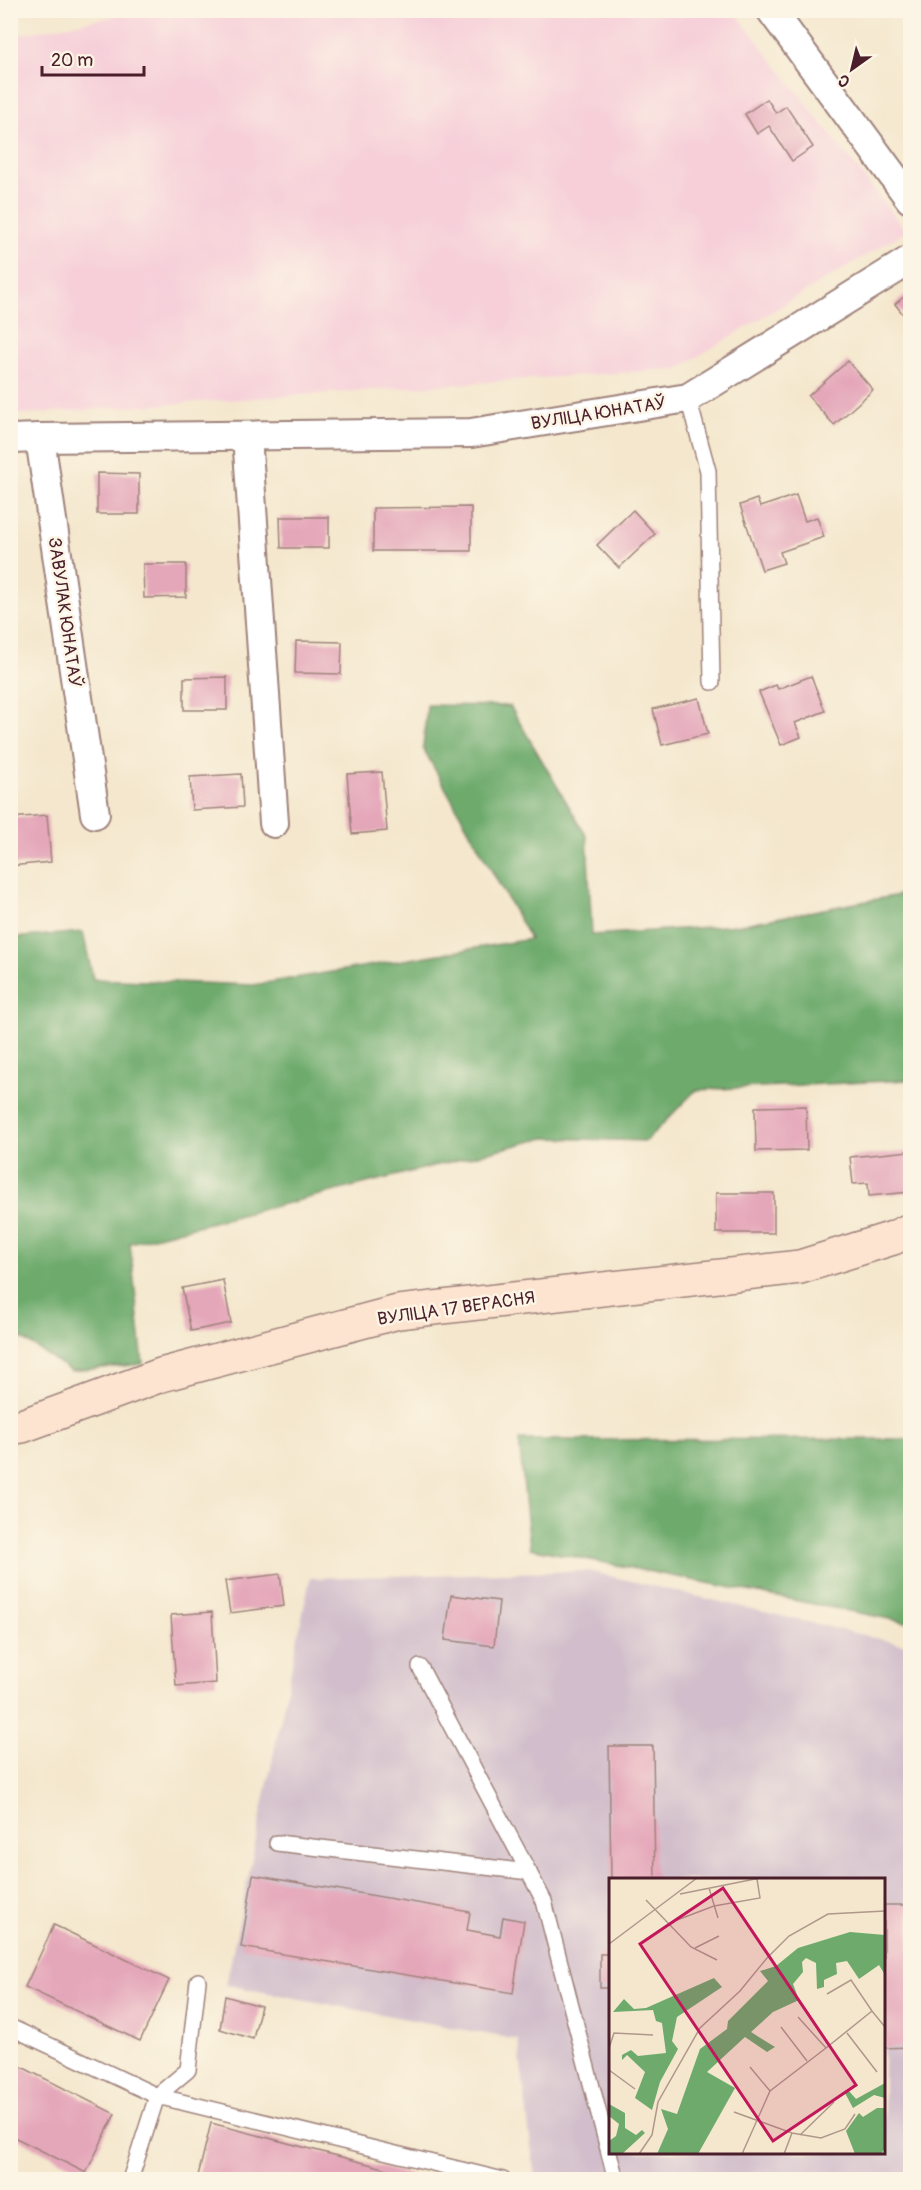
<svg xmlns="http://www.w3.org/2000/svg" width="921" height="2190" viewBox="0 0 921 2190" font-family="Pangolin,sans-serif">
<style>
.built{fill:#f6cfd9}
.industrial{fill:#d1bdcb;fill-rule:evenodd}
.forest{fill:#6daa6c;stroke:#5c644c;stroke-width:1.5}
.building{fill:#e4a6b9}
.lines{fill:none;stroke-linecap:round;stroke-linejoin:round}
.lane-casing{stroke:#9f837c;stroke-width:18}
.street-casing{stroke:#9f837c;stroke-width:32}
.secondary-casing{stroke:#9f837c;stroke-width:36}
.lane{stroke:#fff;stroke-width:15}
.street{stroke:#fff;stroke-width:28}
.secondary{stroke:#fde4d0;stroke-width:33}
.labels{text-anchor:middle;stroke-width:5;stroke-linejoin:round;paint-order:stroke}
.street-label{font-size:18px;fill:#4a1f2b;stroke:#fcf5e5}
.inset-road{fill:none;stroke:#b0978c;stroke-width:1.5}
.view{fill:#c2185b;fill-opacity:0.15;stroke:#c2185b;stroke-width:3}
.inset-edge{fill:none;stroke:#4a1f2b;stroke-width:3}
</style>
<rect width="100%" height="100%" fill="#fcf5e5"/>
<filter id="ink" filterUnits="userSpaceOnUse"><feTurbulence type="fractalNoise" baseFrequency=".0167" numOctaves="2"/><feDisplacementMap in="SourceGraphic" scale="12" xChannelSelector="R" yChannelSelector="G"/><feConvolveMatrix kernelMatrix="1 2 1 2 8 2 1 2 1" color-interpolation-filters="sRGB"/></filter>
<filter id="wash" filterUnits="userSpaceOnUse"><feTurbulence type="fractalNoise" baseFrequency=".008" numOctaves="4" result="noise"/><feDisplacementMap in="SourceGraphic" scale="24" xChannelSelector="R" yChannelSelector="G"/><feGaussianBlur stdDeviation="1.35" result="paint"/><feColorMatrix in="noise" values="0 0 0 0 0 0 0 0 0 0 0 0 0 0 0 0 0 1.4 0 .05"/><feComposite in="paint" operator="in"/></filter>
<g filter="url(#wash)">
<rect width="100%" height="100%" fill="#f4e7cd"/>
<path class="built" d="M148,10L734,11L906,231L677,369L11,415V36Z"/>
<path class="industrial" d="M588,1571L910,1646V2179H535L518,2040L226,1985L310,1578ZM610,1880H884V2152H610Z"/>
<g class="forest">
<path d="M427,705L510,706L587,837L592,935L738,925L910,893V1080L696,1090L646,1141L545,1138L130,1243L143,1364L71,1371L11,1331V938L83,932L93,979L253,985L530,939L423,748Z"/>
<path d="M910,1439V1623L530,1548L519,1440Z"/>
</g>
<g id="blocks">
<g class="building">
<path d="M767,99L776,113L786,106L813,147L792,161L769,126L757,134L745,114Z"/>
<path d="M910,292V323L895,304Z"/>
<path d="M848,361L873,390L834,425L808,396Z"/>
<path d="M97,473L139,474V514H97Z"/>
<path d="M796,495L805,521L817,517L824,537L780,552L784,563L762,570L740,505L757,499L760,507Z"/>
<path d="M471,507V551H373V508Z"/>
<path d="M633,510L655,534L619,568L597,545Z"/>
<path d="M280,517H329V548H281Z"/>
<path d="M143,564H186V597L144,598Z"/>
<path d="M296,641L342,642L341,674L295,673Z"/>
<path d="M811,676L825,711L795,723L801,737L781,745L759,692L776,685L778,689Z"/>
<path d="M227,677V710H184V678Z"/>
<path d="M699,698L708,734L662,745L653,709Z"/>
<path d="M382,772L387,831L352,834L347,774Z"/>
<path d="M241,774L243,807L192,810L190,777Z"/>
<path d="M47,815L51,862L10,866V818Z"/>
<path d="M806,1106L807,1150L756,1151L755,1107Z"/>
<path d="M910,1151V1192L869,1196L868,1183L853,1184L850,1157Z"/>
<rect x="716" y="1193" width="58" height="40"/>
<path d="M223,1280L231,1323L191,1331L182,1288Z"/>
<path d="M280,1574L284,1606L230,1613L225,1581Z"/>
<path d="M451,1595L499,1601L494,1646L445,1640Z"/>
<path d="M212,1612L216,1683L176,1686L171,1615Z"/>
<path d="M609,1746H653L655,1880H611Z"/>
<path d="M253,1875L470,1912L467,1930L500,1936L503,1917L524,1921L513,1993L241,1947Z"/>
<path d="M884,1905H910V2047L884,2048Z"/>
<path d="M54,1925L169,1980L140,2041L25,1987Z"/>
<rect x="600" y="1954" width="10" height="34"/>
<path d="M225,1996L261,2006L253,2039L220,2029Z"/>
<path d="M10,2061L115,2114L86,2173L10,2135Z"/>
<path d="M211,2123L426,2179V2180H197Z"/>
<path d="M651,2175H680V2180H652Z"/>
</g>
</g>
</g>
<g filter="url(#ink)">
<use href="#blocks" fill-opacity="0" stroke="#9f837c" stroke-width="1.5"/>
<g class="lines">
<g class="lane-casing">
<g id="lane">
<path d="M688,398L708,471L712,682"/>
<path d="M420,1667L544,1901L616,2180"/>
<path d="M277,1843L529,1872"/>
<path d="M10,2027L157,2096L503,2180"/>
<path d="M130,2180L157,2096L188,2070L198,1981"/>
</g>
</g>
<g class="street-casing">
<g id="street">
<path d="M771,10L910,199"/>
<path d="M247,436L274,823"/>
<path d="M40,438L471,433L688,398L910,260"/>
<path d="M10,439L40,438L95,814"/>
</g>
</g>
<g class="secondary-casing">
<path id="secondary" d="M10,1428L22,1426L161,1375L398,1312L800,1267L893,1238L910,1230"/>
</g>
<use href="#lane" class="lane"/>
<use href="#street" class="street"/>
<use href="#secondary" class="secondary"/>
</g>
</g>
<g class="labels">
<g class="street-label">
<text transform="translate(598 413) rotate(-9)" y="6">ВУЛІЦА ЮНАТАЎ</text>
<text transform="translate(65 612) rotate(82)" y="6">ЗАВУЛАК ЮНАТАЎ</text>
<text transform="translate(456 1308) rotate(-8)" y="6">ВУЛІЦА 17 ВЕРАСНЯ</text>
</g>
</g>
<g transform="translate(609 1878)">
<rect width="276" height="276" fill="#f4e7cd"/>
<path d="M241,54L276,57V97L270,87L250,101L238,83L227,85L228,96L215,102V109L208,111L207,85L197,80L193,84L194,94L184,106L190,122L164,134L142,154L166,169L158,174L136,159L98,194L126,210L89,276H48L59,251L52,231L68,236L91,171L118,151L119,143L159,103L151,93L167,88L189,70ZM105,100L113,109L68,139L63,163L69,171L51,204L43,232L26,220L36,194L18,177L13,182V177L22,172L29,178L57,175L53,145L47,143L44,132L4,134L15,121L25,131L37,130ZM276,205V220L265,217L244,230L236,215L240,213L247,221ZM0,226L16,235V250L27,257L33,252L36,255L13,276H0V263L7,258L10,246L0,238ZM268,230H276V270L272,276H246L237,253L250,235L254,239Z" fill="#6daa6c"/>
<path class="inset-road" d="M100,10L109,40M71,16L151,0M37,22L82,69L108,82M68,42L105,28L151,20L148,1M0,66L88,0M86,70L110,58M218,116L242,102L263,133M189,139L217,170L263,133L276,149M172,149L198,183M238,155L268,194M0,170L5,155L44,157M141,189L161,213M0,192L26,211M125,234L183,255L212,260L236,251L246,236M191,257L225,224M30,276L43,257L49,224L91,150L131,113L158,80L180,58L219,36L276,33M133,276L161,213L217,170M175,276L183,255"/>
<path class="view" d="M114,10L247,207L164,263L31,66Z"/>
<rect width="276" height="276" class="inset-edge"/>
</g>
<rect width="921" height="2190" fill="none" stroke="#fcf5e5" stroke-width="36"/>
<g transform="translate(852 69) rotate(214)" stroke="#fcf5e5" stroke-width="4.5" paint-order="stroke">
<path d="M0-4.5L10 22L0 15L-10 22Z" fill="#4a1f2b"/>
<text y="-9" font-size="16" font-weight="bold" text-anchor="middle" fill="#4a1f2b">С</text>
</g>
<path d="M42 66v9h102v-9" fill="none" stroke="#4a1f2b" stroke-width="3"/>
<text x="51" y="66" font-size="18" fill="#4a1f2b" stroke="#fcf5e5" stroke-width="4.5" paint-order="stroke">20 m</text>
</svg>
